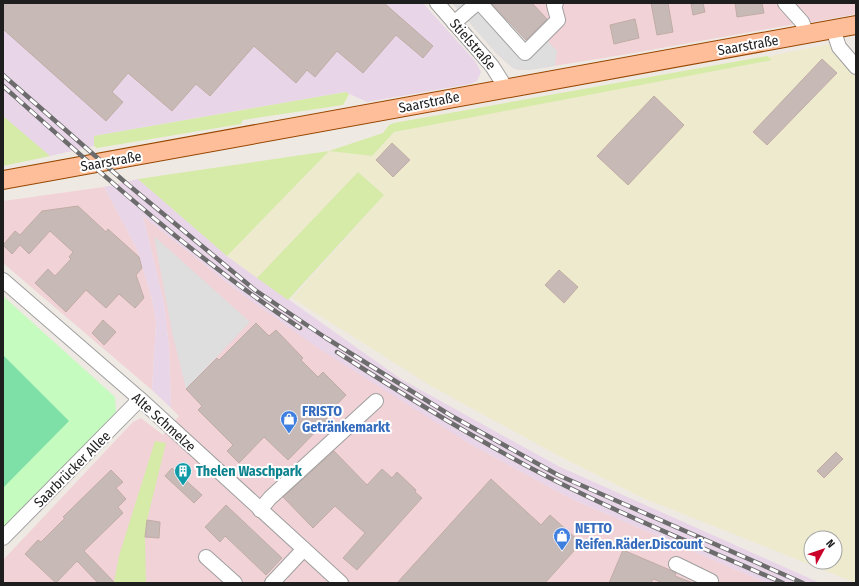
<svg xmlns="http://www.w3.org/2000/svg" width="859" height="586" viewBox="0 0 859 586" font-family="'Fira Sans Condensed',sans-serif">
<style>
.commercial{fill:#f1d2d7}
.industrial{fill:#e8d5e8}
.farmland{fill:#eeeace;fill-rule:evenodd}
.grass{fill:#d6eba7}
.park{fill:#c6fbbf}
.pitch{fill:#7fe0a7}
.parking{fill:#dedede}
.building{fill:#c7bab6;stroke:#c1aca5}
.lines{fill:none;stroke-linecap:round;stroke-linejoin:round}
.minor-casing{stroke:#9f9f9f;stroke-width:16}
.major-casing{stroke:#974600;stroke-width:20}
.minor{stroke:#fff;stroke-width:14}
.major{stroke:#febe99;stroke-width:18}
.rail-casing{stroke:#6c6c6c;stroke-width:4.5}
.rail{stroke:#fff;stroke-width:3;stroke-dasharray:9;stroke-linecap:butt}
.labels{text-anchor:middle;stroke-width:4;stroke-linejoin:round;paint-order:stroke}
.street-label{font-size:14px;fill:#1e1e1e;stroke:#fff}
.shop-label{font-size:14px;font-weight:bold;fill:#366cbe;stroke:#fff;text-anchor:start}
.culture-label{font-size:14px;font-weight:bold;fill:#0d838f;stroke:#fff;text-anchor:start}
</style>
<rect width="100%" height="100%" fill="#efe9e3"/>
<g class="commercial">
<path d="M452,3H781L795,24L628,54L529,70H518L509,65L496,53Z"/>
<path d="M792,3H856V14L809,23Z"/>
<path d="M104,187L137,249L152,299L156,322L152,390L3,263V201Z"/>
<path d="M143,216L243,295L472,445L572,499L767,583H3V560L133,422L141,418L163,435L179,416L171,408L169,347L164,303Z"/>
</g>
<g class="industrial">
<path d="M3,3H423L475,61L481,72L477,81L470,84L367,102L345,92L94,136V146L50,156L3,116Z"/>
<path d="M138,179L227,256L401,379L558,466L820,583H767L572,499L472,445L321,350L243,295L143,216L164,303L169,347L171,408L152,390L156,322L152,299L137,249L104,187Z"/>
</g>
<path class="farmland" d="M829,44L856,73V583L643,498L559,456L431,386L292,298L384,195L358,172L257,278L227,256L329,151L372,156L394,132ZM811,538H835V562H811Z"/>
<g class="grass">
<path d="M767,56L772,60L394,132L372,156L329,151L227,256L138,179L329,151L383,133L389,125L394,123Z"/>
<path d="M346,92L349,94L343,105L243,120L241,124L97,148L94,146V136Z"/>
<path d="M3,116L50,156L3,166Z"/>
<path d="M358,172L384,195L288,300L257,278Z"/>
<path d="M155,441L166,443L147,520L145,537L146,583H114L119,556Z"/>
</g>
<path class="park" d="M3,296L115,397L116,412L3,531Z"/>
<path class="pitch" d="M3,355L69,421L3,488Z"/>
<g class="parking">
<path d="M452,3H491L528,42L539,32L557,51L555,66L529,70L514,69L496,53Z"/>
<path d="M154,236L250,322L186,389L172,332Z"/>
</g>
<g class="building">
<path d="M3,3H384L433,46L423,58L396,35L363,73L337,51L315,77L307,70L296,83L254,46L210,96L196,84L172,111L128,73L112,92L123,102L106,121L3,29Z"/>
<path d="M491,3H532L547,19L526,40Z"/>
<path d="M651,3H668L673,32L657,35Z"/>
<path d="M703,3L705,12L693,15L691,4Z"/>
<path d="M735,3H762L764,13L737,17Z"/>
<path d="M635,19L639,38L614,44L610,25Z"/>
<path d="M822,59L837,73L767,145L753,132Z"/>
<path d="M654,96L684,125L628,185L597,156Z"/>
<path d="M392,143L410,160L393,177L376,160Z"/>
<path d="M78,206L106,232L108,229L139,257L142,268L136,275L144,298L135,308L119,294L106,308L86,290L66,312L35,283L48,269L55,276L71,259L69,257L73,252L50,231L29,254L20,245L12,254L3,245L15,231L20,235L42,211Z"/>
<path d="M559,270L578,287L564,303L545,285Z"/>
<path d="M103,320L116,332L104,345L92,333Z"/>
<path d="M256,323L269,336L276,330L303,358L301,360L318,377L323,372L346,395L325,417L328,419L288,460L264,437L239,463L227,451L233,445L198,410L202,406L186,389L217,358L219,360Z"/>
<path d="M334,451L367,485L382,469L392,478L397,472L416,490L415,492L422,498L357,570L343,558L365,533L335,506L313,528L283,497Z"/>
<path d="M836,452L843,459L824,478L817,471Z"/>
<path d="M172,468L202,495L194,503L165,476Z"/>
<path d="M111,470L123,482L116,488L126,499L118,507L123,513L84,551L115,583H98L77,561L56,583L25,554L38,540L41,542L65,518L63,517Z"/>
<path d="M491,479L541,525L550,515L581,543L545,583H397Z"/>
<path d="M226,505L282,558L266,575L225,536L220,542L205,527Z"/>
<path d="M147,520L160,522L159,538L145,537Z"/>
<path d="M623,550L670,570L676,573L675,576L693,583H663L653,579L651,583H609Z"/>
</g>
<g class="lines">
<g class="minor-casing">
<g id="minor">
<path d="M437,3L492,66L506,88"/>
<path d="M480,3L525,53L558,20L554,5L556,3"/>
<path d="M785,3L802,22L807,34"/>
<path d="M454,23L477,3"/>
<path d="M833,29L839,47L856,67"/>
<path d="M3,280L140,399L341,583"/>
<path d="M260,510L270,498L376,401"/>
<path d="M3,538L140,399"/>
<path d="M206,557L235,583"/>
<path d="M676,564L711,581L710,583"/>
<path d="M272,583L304,549"/>
</g>
</g>
<g class="major-casing">
<path id="major" d="M3,180L856,25"/>
</g>
<use href="#minor" class="minor"/>
<use href="#major" class="major"/>
<g class="rail-casing">
<g id="rail">
<path d="M3,75L126,183L255,290L326,338L450,415L558,475L803,583"/>
<path d="M3,86C98,171 194,258 300,328"/>
<path d="M337,352C399,392 462,431 527,466C609,510 697,545 783,583"/>
</g>
</g>
<use href="#rail" class="rail"/>
</g>
<defs>
<g id="shop-pin" transform="scale(0.9)"><path d="M0 17L-7.5 6A9.5 9.5 0 1 1 7.5 6Z" fill="#3f7fe0" stroke="#fff"/><path d="M-5-2.5h2.3a2.7 3.5 0 0 1 5.4 0H5L5.5 6h-11ZM-1.5-2.5h3a1.5 2.3 0 0 0-3 0Z" fill="#fff"/></g>
<g id="building-pin" transform="scale(0.9)"><path d="M0 17L-7.5 6A9.5 9.5 0 1 1 7.5 6Z" fill="#0f9aa8" stroke="#fff"/><path d="M-4-6H4V6H1V3H-1V6H-4ZM-2.5-4.3h1.7v1.8h-1.7ZM.8-4.3h1.7v1.8H.8ZM-2.5-1h1.7V.8h-1.7ZM.8-1h1.7V.8H.8Z" fill="#fff"/></g>
</defs>
<g fill-rule="evenodd">
<use href="#shop-pin" x="289" y="419"/>
<use href="#building-pin" x="183" y="471"/>
<use href="#shop-pin" x="562" y="536"/>
</g>
<g class="labels">
<g class="street-label">
<text transform="translate(473 44) rotate(49)" y="5">Stielstraße</text>
<text transform="translate(748 45) rotate(-10)" y="5">Saarstraße</text>
<text transform="translate(429 102) rotate(-11)" y="5">Saarstraße</text>
<text transform="translate(111 161) rotate(-10)" y="5">Saarstraße</text>
<text transform="translate(164 422) rotate(42)" y="5">Alte Schmelze</text>
<text transform="translate(72 469) rotate(-45)" y="5">Saarbrücker Allee</text>
</g>
<g class="shop-label">
<text x="302" y="416">FRISTO<tspan x="302" dy="16">Getränkemarkt</tspan></text>
<text x="575" y="533">NETTO<tspan x="575" dy="16">Reifen.Räder.Discount</tspan></text>
</g>
<g class="culture-label">
<text x="196" y="476">Thelen Waschpark</text>
</g>
</g>
<rect width="859" height="586" fill="none" stroke="#1e1e1e" stroke-width="8"/>
<g transform="translate(823 550) rotate(50)"><circle r="19" fill="#ffffff" stroke="#a5a5a5"/>
<path d="M0-3L7 15L0 10L-7 15Z" fill="#cb0029"/>
<text y="-6" font-size="11" font-weight="bold" text-anchor="middle" fill="#1e1e1e">N</text>
</g>
</svg>
